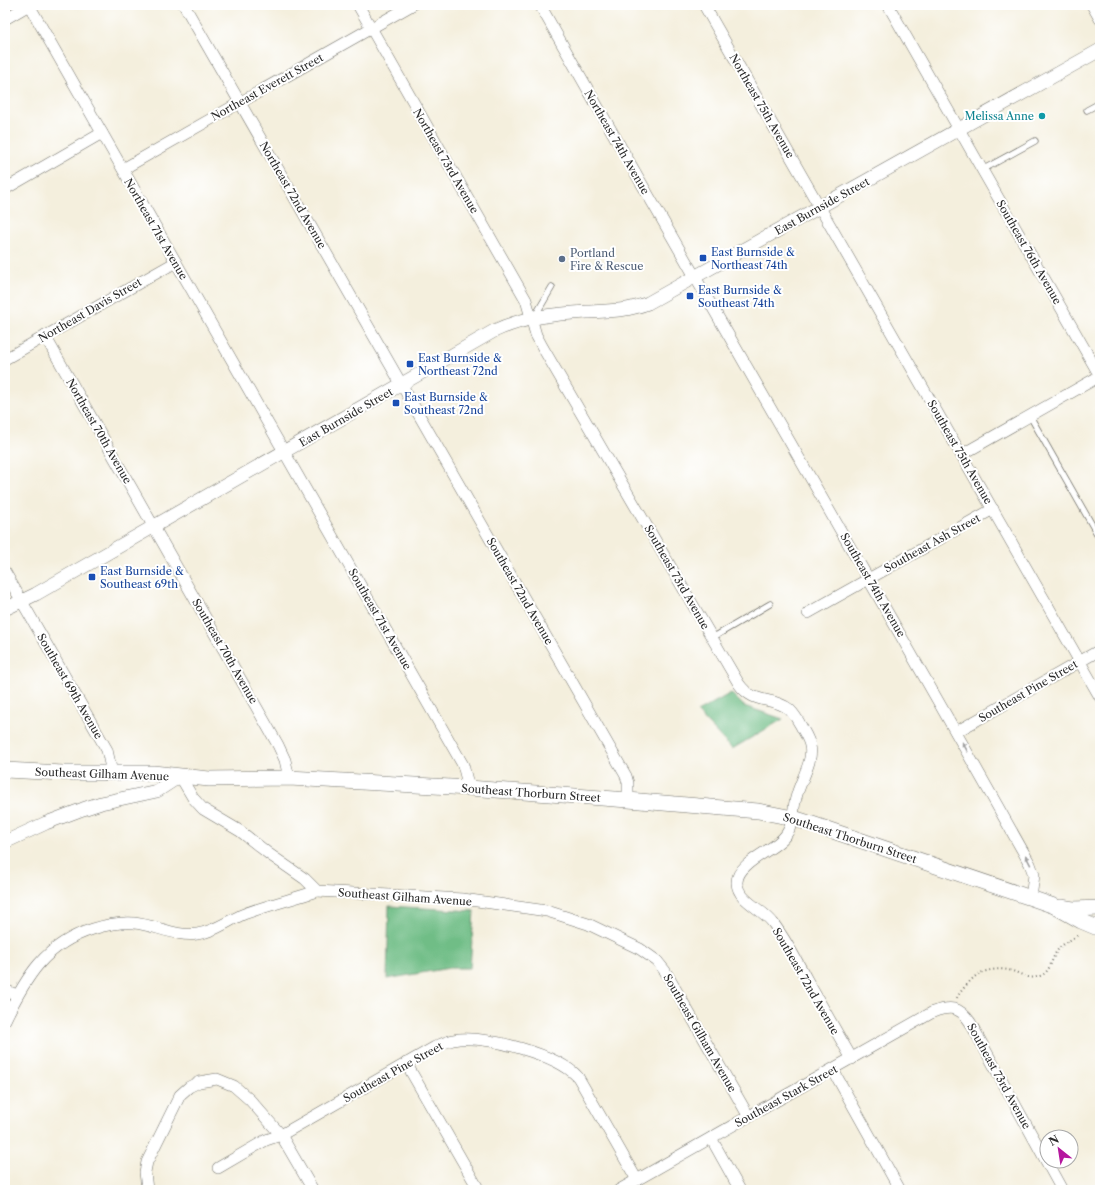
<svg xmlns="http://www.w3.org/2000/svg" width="1105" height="1195" viewBox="0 0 1105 1195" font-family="'Libre Caslon Text',serif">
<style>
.forest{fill:#6fbd86;stroke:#4d7458}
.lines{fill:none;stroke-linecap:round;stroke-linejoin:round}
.service-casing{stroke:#717069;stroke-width:7}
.minor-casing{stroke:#717069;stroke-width:12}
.tertiary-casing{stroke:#717069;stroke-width:14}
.secondary-casing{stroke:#717069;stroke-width:16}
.path{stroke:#717069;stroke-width:2;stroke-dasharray:1 3;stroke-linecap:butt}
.service{stroke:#fff;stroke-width:5.5}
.minor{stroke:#fff;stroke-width:11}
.tertiary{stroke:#fff;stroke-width:13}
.secondary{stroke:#fff;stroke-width:15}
.oneway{fill:#a0a0a0}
.culture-dot{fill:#0f9aa8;stroke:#fff;stroke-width:1.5}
.transit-dot{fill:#1a4fb4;stroke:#fff;stroke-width:1.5}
.service-dot{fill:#5c6f8a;stroke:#fff;stroke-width:1.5}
.labels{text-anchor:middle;stroke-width:4;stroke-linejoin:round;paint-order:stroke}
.street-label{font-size:11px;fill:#2b2b2b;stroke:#fff}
.culture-label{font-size:11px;fill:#0d838f;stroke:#fff;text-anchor:end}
.transit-label{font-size:11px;fill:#164399;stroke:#fff;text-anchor:start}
.service-label{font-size:11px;fill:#4e5e75;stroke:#fff;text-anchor:start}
</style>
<rect width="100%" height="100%" fill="#fff"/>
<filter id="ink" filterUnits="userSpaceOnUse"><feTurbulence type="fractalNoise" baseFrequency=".025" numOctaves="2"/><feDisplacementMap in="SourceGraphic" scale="8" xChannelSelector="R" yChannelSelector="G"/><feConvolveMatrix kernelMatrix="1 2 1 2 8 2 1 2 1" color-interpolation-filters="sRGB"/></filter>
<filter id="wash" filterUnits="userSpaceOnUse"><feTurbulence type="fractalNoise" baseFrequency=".012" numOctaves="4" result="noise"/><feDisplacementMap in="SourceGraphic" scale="16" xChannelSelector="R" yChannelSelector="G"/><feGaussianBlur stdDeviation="0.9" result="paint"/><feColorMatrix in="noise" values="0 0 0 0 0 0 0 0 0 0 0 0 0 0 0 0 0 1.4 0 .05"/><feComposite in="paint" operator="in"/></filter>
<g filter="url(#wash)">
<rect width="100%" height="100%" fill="#f4efdd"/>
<g class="forest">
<path d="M731,693L744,706L783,719L732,749L697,712Z"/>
<path d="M389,906L474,911L470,968H449L387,979Z"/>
</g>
</g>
<g filter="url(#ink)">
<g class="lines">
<g class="service-casing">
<g id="service">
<path d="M1087,110L1100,103"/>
<path d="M982,170L1035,141"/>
<path d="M535,316L552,287"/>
<path d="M1030,416L1100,539"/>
<path d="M712,638L770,604"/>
</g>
</g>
<g class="minor-casing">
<g id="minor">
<path d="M29,5L463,765L469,788"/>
<path d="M184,5L626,776L628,783V800"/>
<path d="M358,5L526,300L536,335L543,348L739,684C754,705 771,696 789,709C794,714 798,720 801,726C804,732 809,739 810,746C814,761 799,783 796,798C793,807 794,818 790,827C788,833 784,838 779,842C768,852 736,865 737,883C738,901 763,909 773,923C786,940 797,961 807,980C822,1006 837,1033 852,1059"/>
<path d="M540,5C702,292 869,576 1030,864L1034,875L1031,898"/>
<path d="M704,5L1100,697"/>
<path d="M888,5L1100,376"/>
<path d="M1092,5L1100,19"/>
<path d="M5,19L29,5"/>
<path d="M123,169L412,5"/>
<path d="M5,189L102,133"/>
<path d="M45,336L278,745L285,760L289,778"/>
<path d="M5,359L176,262"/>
<path d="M961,455L1100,376"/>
<path d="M5,572L107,750L112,773"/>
<path d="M808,613L993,509"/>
<path d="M956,732L1100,650"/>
<path d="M180,776L193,798L203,809L240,831L269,854L305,879L317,891L463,899L547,911L588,924L640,949L657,961L665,971L749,1117"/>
<path d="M5,990L17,995"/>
<path d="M5,1020C26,977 45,944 93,929C106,925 120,922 134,923C155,925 176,937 197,934C214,932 229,920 244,914C268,905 293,899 317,891"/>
<path d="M406,1063L479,1190"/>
<path d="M833,1070L900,1190"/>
<path d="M711,1138L740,1190"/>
<path d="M218,1168L266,1140L281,1135L435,1047C443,1043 450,1040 459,1039C489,1037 557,1054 578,1077L637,1180"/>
<path d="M147,1190L145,1172L147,1162L180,1095L189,1087L199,1082L217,1079L234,1086L250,1100L281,1135L313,1190"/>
<path d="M619,1190L933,1012C950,1006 959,1006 970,1022L1062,1190"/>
</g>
</g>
<g class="tertiary-casing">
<g id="tertiary">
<path d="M5,609L36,594L494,331C524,317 554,314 587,312C608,311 628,311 648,303L1100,50"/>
<path d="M5,842L46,823L83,809L101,803L157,791L180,776"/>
</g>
</g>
<g class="secondary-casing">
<g id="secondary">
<path d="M5,770L63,773H153L209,779L289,778L469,788L628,800L758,811L793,818L812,824L1031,898L1054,906L1081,921L1100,929"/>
<path d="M1061,907L1073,909L1100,908"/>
</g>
</g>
<path class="path" d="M957,998C959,992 974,976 980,973C987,970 1000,968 1008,970C1021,972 1026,981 1040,976C1051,972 1051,959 1057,951C1062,943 1072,940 1079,934"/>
<use href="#service" class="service"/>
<use href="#minor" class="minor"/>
<use href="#tertiary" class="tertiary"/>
<use href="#secondary" class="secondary"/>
</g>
<defs><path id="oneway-solid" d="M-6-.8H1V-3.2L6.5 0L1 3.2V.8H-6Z"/></defs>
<g class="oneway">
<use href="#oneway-solid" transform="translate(965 747) rotate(-119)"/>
<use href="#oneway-solid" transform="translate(1028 860) rotate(-117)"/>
</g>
</g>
<circle class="culture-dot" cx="1042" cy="116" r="4"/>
<g class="transit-dot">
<rect x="699" y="254" width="8" height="8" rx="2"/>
<rect x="686" y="292" width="8" height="8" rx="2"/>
<rect x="406" y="360" width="8" height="8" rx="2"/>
<rect x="392" y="399" width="8" height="8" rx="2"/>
<rect x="88" y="573" width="8" height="8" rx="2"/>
</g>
<circle class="service-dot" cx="562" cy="259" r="4"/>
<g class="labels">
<g class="street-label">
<text transform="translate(267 87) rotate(-29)" y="4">Northeast Everett Street</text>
<text transform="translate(762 106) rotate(60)" y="4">Northeast 75th Avenue</text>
<text transform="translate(617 142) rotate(60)" y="4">Northeast 74th Avenue</text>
<text transform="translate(446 161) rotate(60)" y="4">Northeast 73rd Avenue</text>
<text transform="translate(293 195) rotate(60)" y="4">Northeast 72nd Avenue</text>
<text transform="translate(822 206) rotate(-29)" y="4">East Burnside Street</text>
<text transform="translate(156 229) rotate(60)" y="4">Northeast 71st Avenue</text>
<text transform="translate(1029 252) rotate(60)" y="4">Southeast 76th Avenue</text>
<text transform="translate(90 310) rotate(-30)" y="4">Northeast Davis Street</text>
<text transform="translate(346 417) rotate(-30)" y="4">East Burnside Street</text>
<text transform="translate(99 431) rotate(60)" y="4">Northeast 70th Avenue</text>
<text transform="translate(960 452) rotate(60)" y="4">Southeast 75th Avenue</text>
<text transform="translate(932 543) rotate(-29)" y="4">Southeast Ash Street</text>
<text transform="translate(677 577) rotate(60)" y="4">Southeast 73rd Avenue</text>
<text transform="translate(873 585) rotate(60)" y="4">Southeast 74th Avenue</text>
<text transform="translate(520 591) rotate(60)" y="4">Southeast 72nd Avenue</text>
<text transform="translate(380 619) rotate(60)" y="4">Southeast 71st Avenue</text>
<text transform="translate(225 651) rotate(60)" y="4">Southeast 70th Avenue</text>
<text transform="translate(70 686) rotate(60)" y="4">Southeast 69th Avenue</text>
<text transform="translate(1028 691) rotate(-30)" y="4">Southeast Pine Street</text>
<text transform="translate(102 774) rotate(2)" y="4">Southeast Gilham Avenue</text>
<text transform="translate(531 793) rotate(4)" y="4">Southeast Thorburn Street</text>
<text transform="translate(850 838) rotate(18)" y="4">Southeast Thorburn Street</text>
<text transform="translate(405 897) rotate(4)" y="4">Southeast Gilham Avenue</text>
<text transform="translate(806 981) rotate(60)" y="4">Southeast 72nd Avenue</text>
<text transform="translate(700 1033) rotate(60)" y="4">Southeast Gilham Avenue</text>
<text transform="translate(393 1072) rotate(-29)" y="4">Southeast Pine Street</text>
<text transform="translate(999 1076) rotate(61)" y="4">Southeast 73rd Avenue</text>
<text transform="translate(786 1096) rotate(-29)" y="4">Southeast Stark Street</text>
</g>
<g class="culture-label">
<text x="1034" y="120">Melissa Anne</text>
</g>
<g class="transit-label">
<text x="711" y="256">East Burnside &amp;<tspan x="711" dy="13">Northeast 74th</tspan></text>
<text x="698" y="294">East Burnside &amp;<tspan x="698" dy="13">Southeast 74th</tspan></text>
<text x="418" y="362">East Burnside &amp;<tspan x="418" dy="13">Northeast 72nd</tspan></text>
<text x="404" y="401">East Burnside &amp;<tspan x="404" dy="13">Southeast 72nd</tspan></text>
<text x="100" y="575">East Burnside &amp;<tspan x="100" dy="13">Southeast 69th</tspan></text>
</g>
<g class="service-label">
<text x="570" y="257">Portland<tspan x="570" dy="13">Fire &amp; Rescue</tspan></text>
</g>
</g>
<rect width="1105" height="1195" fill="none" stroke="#fff" stroke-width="20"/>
<g transform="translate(1059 1149) rotate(330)"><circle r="19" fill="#ffffff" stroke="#aaaaaa"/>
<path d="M0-3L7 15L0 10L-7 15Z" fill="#b5179e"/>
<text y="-6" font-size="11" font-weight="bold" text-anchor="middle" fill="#2b2b2b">N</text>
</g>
</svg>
